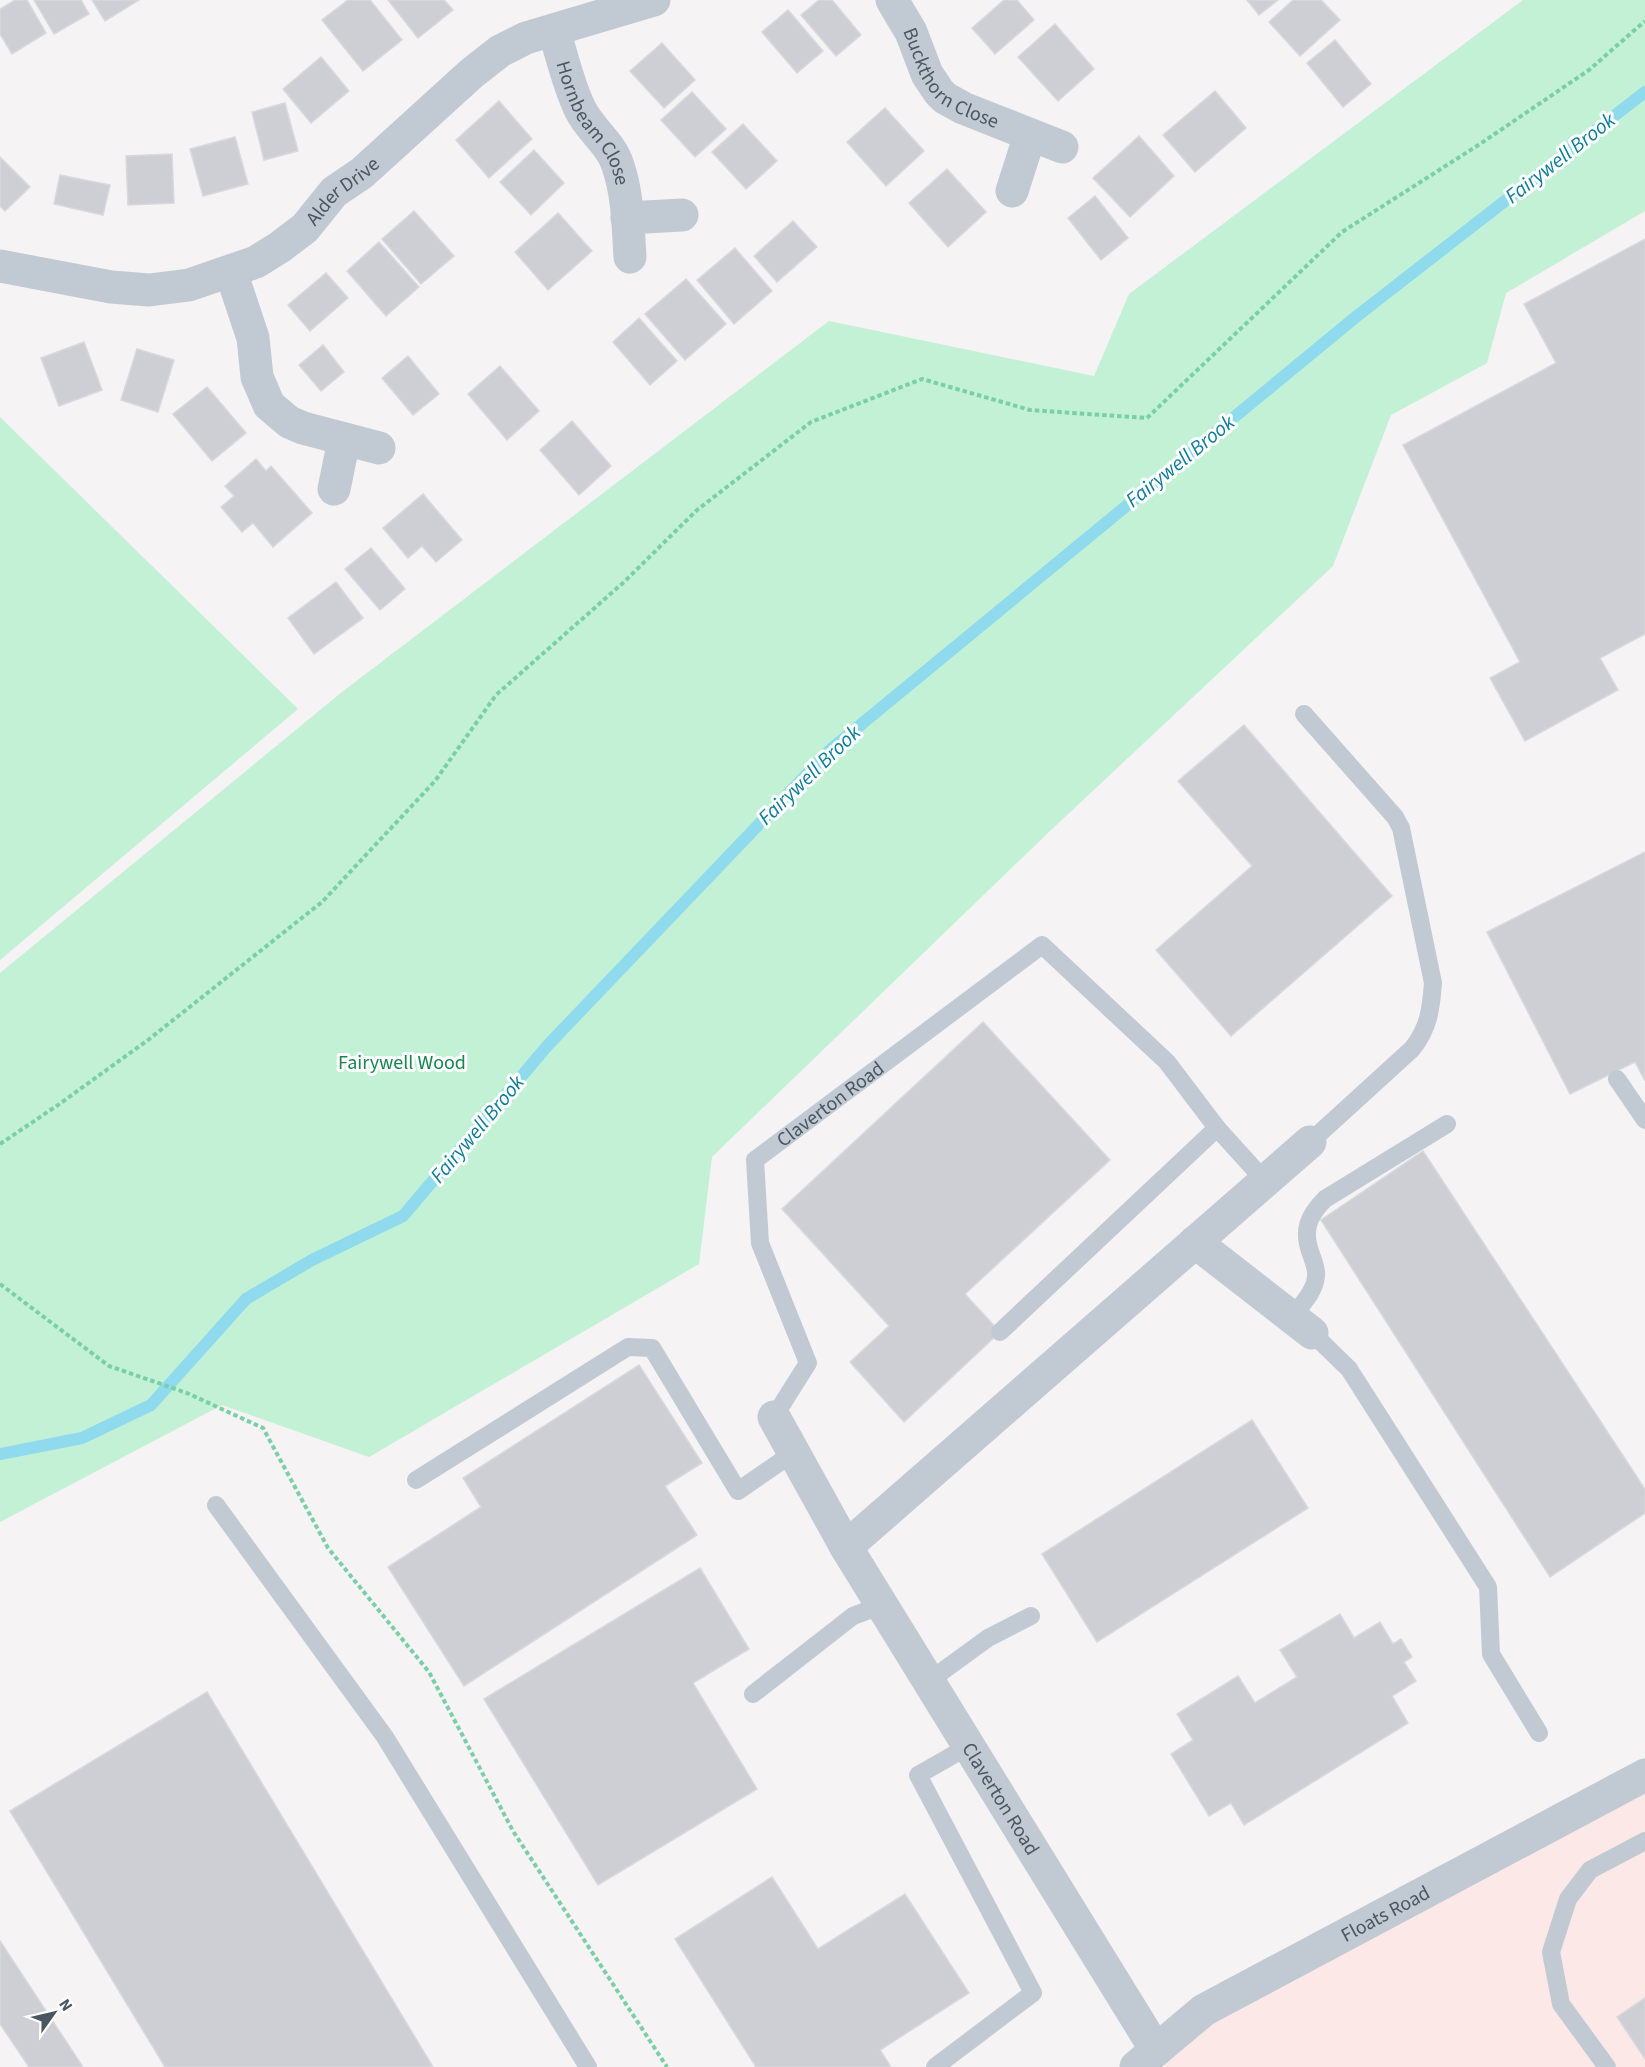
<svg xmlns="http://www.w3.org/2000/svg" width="1645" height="2067" viewBox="0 0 1645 2067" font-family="'Source Sans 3',sans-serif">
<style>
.medical{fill:#fce8e6}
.green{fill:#c3f1d5}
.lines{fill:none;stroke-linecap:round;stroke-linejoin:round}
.stream{stroke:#90daee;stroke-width:12}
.building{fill:#cdcfd5;stroke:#d7d9de;stroke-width:1.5}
.path{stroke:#7ad0a6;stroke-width:4;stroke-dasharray:4.5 3;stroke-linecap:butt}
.service{stroke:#c1cad2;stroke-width:18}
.minor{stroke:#c1cad2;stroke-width:33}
.tertiary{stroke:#c1cad2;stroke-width:33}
.labels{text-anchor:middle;stroke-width:6;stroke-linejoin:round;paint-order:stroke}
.street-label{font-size:20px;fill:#4a5661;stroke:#fff}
.park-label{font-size:20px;fill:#17864f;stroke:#fff}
.water-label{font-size:21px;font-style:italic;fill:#0c7c9b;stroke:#fff}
</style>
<rect width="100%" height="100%" fill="#f5f3f3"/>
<path class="medical" d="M1645,1775V2067H1136Z"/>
<g class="green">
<path d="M1523,0H1645V211L1506,293L1487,363L1391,415L1333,566L1050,831L712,1157L699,1264L369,1457L222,1405L0,1522V973L342,692L829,321L1094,376L1129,294Z"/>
<path d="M0,417L298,709L0,960Z"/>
</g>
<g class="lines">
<path class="stream" d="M0,1454L82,1438L151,1405L246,1299L312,1260L403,1216L548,1045L830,750L1357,316L1645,92"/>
</g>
<g class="building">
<path d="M15,0H27L46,33L12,54L0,34V9Z"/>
<path d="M34,0H81L89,14L54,34Z"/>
<path d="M92,0H139L105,21Z"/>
<path d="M348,0H370L402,40L363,71L322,20Z"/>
<path d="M388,0H444L453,10L418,38Z"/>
<path d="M819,0H832L861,35L836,56L801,15Z"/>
<path d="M1004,0H1017L1034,20L995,54L972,28Z"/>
<path d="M1247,0H1278L1259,15Z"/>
<path d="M1293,0H1321L1340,20L1300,56L1269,22Z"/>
<path d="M788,10L823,51L797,73L762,32Z"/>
<path d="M1055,24L1094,69L1058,101L1018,57Z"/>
<path d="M1335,40L1371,84L1343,107L1307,63Z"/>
<path d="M662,43L695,80L664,108L630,71Z"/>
<path d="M321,57L349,91L311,123L283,89Z"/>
<path d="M1215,91L1246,128L1195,172L1163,135Z"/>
<path d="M692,92L726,129L695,157L661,120Z"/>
<path d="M499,101L532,139L489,178L456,140Z"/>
<path d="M285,103L298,151L264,160L252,112Z"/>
<path d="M885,108L924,151L886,186L847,142Z"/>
<path d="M743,124L777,161L746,189L712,152Z"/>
<path d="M1139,136L1174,176L1130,217L1093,178Z"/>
<path d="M235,137L248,184L203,196L190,149Z"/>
<path d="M534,150L564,183L531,215L500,182Z"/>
<path d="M172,154L174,203L128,205L126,156Z"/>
<path d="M0,157L30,187L5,211L0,206Z"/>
<path d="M947,169L986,212L948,247L909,203Z"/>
<path d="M60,175L110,185L103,215L54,204Z"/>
<path d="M1095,196L1128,238L1101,260L1068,218Z"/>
<path d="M414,211L454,256L421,284L382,239Z"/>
<path d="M558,213L592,251L548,290L515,252Z"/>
<path d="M793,221L817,247L777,282L754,256Z"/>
<path d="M1645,239V634L1600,658L1618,690L1525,741L1490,678L1520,662L1403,445L1556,363L1524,304Z"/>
<path d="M379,242L419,287L386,316L347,271Z"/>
<path d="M735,248L772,291L734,324L697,280Z"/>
<path d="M326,273L348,298L310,331L288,305Z"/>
<path d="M686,279L726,324L685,360L645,314Z"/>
<path d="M639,318L677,361L650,385L613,342Z"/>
<path d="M84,342L102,390L59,406L41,358Z"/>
<path d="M323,345L344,372L321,391L299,365Z"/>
<path d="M137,349L174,360L158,412L121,400Z"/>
<path d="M408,356L439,394L413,415L382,378Z"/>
<path d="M500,366L539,411L507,440L468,394Z"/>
<path d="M207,387L246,433L212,461L173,414Z"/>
<path d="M572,421L611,466L579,495L540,450Z"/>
<path d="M256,459L266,471L271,466L312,513L273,547L253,523L242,532L221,507L234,496L225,486Z"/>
<path d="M423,494L462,540L436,562L422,546L408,558L383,528Z"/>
<path d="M371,548L405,589L380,610L345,569Z"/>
<path d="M336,582L363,618L314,654L288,618Z"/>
<path d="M1244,725L1392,896L1231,1036L1156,950L1252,866L1178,781Z"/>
<path d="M1645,852V1081L1635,1062L1570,1094L1487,932Z"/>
<path d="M983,1022L1110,1160L965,1294L1000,1332L904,1422L850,1362L889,1326L782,1209Z"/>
<path d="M1423,1151L1645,1489V1513L1550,1577L1321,1220Z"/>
<path d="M639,1365L702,1463L665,1486L697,1535L464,1686L388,1567L481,1507L463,1478Z"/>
<path d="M1252,1420L1308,1508L1097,1642L1042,1554Z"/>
<path d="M700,1568L749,1649L693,1683L757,1789L598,1885L484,1699Z"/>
<path d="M1340,1614L1354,1638L1380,1622L1393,1644L1401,1639L1412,1657L1404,1662L1416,1681L1392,1696L1408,1723L1244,1825L1231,1803L1209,1816L1171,1754L1193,1740L1177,1714L1238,1676L1255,1703L1297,1677L1280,1650Z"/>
<path d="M207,1692L433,2067H165L10,1811Z"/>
<path d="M772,1877L818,1949L905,1894L969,1993L880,2050L891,2067H756L675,1939Z"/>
<path d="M0,1941L83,2067H29L0,2024Z"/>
<path d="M1645,1998V2059L1617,2017Z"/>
</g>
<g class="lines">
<g class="path">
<path d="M0,1144L58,1105L148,1040L322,902L435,781L496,695L624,582L697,510L811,422L922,379L1030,410L1147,418L1342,232L1480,144L1589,70L1645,21"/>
<path d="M0,1284L109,1366L187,1393L263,1428L328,1548L429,1672L513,1831L667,2067"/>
</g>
<g class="service">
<path d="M1304,714L1395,817L1401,828L1433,983C1431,1009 1429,1028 1412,1049L1310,1142"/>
<path d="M1617,1079L1645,1120"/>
<path d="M1292,1317C1301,1305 1315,1292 1316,1276C1317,1269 1313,1260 1311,1254C1302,1231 1308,1216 1325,1199L1447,1124"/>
<path d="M1000,1332L1217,1128L1265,1181"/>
<path d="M1312,1333L1349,1369L1488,1587L1491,1654L1539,1733"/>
<path id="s1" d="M774,1417L808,1363L760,1243L755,1160L1042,945L1167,1062L1217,1128"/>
<path d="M416,1480L628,1347L652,1348L738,1491L793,1453"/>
<path d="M216,1505L385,1737L588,2067"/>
<path d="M929,1681L988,1638L1031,1616"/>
<path d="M753,1694L853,1616L882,1605"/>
<path d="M935,2067L1033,1993L918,1775L969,1746"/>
<path d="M1607,2067L1561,2004L1551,1952L1568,1899L1590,1870L1645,1841"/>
</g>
<g class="minor">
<path id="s2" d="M892,0L911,32L927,74L939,92L945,98L963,108L1062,147"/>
<path id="s3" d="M554,30C562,56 568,84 580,109C590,130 611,143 618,166C628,195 628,227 630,257"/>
<path d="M1012,191L1030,135"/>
<path d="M627,218L682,215"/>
<path id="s4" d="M0,266L111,287L149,290L189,285L256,262L280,247L305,228L334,192L362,173L472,73L500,51L526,38L654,0"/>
<path d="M231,272L253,338L257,377L269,405L289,422L303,428L379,448"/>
<path d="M334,489L344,440"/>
<path d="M1195,1242L1312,1333"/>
<path id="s5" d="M774,1417L846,1547L1156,2050"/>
<path d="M846,1547L1310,1142"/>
</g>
<path class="tertiary" id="s6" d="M1136,2067L1204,2010L1645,1775"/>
</g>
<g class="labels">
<g class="street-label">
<text dy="7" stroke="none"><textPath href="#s2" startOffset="102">Buckthorn Close</textPath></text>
<text dy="7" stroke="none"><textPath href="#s3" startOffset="102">Hornbeam Close</textPath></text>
<text dy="7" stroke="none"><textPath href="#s4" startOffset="375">Alder Drive</textPath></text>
<text dy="7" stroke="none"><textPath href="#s1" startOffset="370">Claverton Road</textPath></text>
<text dy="7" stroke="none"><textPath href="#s5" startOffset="444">Claverton Road</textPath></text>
<text dy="7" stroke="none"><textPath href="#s6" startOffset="294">Floats Road</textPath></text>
</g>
<g class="park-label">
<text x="402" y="1069">Fairywell Wood</text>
</g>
<g class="water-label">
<text transform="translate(1560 158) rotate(-38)" y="7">Fairywell Brook</text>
<text transform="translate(1180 461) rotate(-39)" y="7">Fairywell Brook</text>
<text transform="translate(809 775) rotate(-44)" y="7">Fairywell Brook</text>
<text transform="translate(477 1129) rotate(-50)" y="7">Fairywell Brook</text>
</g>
</g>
<g transform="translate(54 2013) rotate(56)" stroke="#ffffff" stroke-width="4.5" paint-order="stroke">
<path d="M0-4.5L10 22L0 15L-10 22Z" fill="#4a5661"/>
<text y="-9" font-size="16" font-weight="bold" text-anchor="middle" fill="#4a5661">N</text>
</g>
</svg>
